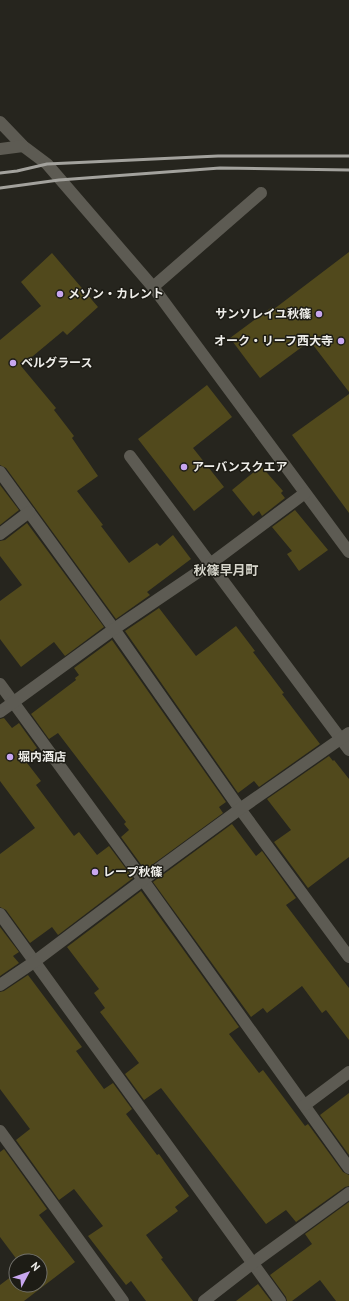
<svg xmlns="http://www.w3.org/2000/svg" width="349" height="1301" viewBox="0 0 349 1301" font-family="'PT Sans','Noto Sans JP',sans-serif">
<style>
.building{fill:#51491c}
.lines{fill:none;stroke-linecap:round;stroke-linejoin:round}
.minor{stroke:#5d5b53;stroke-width:12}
.rail{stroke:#a3a29d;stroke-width:3}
.poi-dot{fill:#c8a6ef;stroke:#1d1c15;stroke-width:1.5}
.labels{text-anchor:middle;stroke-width:3;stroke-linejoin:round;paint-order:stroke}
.poi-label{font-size:12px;font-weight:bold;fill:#eeede9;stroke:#1d1c15;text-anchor:start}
.neighbourhood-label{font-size:13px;font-weight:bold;fill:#d6d5cb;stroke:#1d1c15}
</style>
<rect width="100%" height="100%" fill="#26251e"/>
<g class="building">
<path d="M349,252V392L310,341L260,378L230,338L272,307L274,309Z"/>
<path d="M52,253L98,307L67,335L63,331L21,366L56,408L54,410L74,436L72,438L98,476L77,491L103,525L101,526L129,563L157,543L160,546L173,535L191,559L147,592L150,595L116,619L6,468L0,465V340L41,306L21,282Z"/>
<path d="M207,385L232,417L193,448L224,487L194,511L138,439Z"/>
<path d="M349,394V513L292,435Z"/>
<path d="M261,466L283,491L281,493L285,498L262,516L259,511L253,516L232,490Z"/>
<path d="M0,485L19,510L0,525Z"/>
<path d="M295,510L328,550L299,571L287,554L292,551L272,527Z"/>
<path d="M27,523L104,627L65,656L54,642L21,667L0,639V601L22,585L0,556V541L5,540Z"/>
<path d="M159,608L196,656L236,626L255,651L253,652L284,693L282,694L320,744L259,787L254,781L238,793L125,631Z"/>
<path d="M112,640L226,802L219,807L223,813L145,870L121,837L129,830L124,824L126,822L58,733L49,739L31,714L76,680L75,678L79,675L74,668Z"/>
<path d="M4,718L12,728L19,723L37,748L24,759L41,781L36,785L74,836L79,832L97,855L109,846L133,878L58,935L52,927L30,943L6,910L0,907V854L35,828L0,781V719Z"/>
<path d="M329,756L333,761L334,760L349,779V857L308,888L274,842L291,830L267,799Z"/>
<path d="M232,824L256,856L262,851L296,898L286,905L349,988V1040L326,1010L322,1013L302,986L267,1013L263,1008L251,1017L153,882Z"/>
<path d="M141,891L239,1027L229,1034L259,1073L263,1070L305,1126L308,1124L343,1172L349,1175V1186L345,1187L296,1222L286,1210L266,1224L161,1088L144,1100L125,1074L139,1063L100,1012L105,1008L94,993L99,989L67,947Z"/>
<path d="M0,927L19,952L13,956L19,963L0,976Z"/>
<path d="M28,975L82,1047L76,1051L104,1089L113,1083L132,1109L126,1114L157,1155L159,1154L189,1196L175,1207L178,1211L146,1235L163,1258L161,1259L193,1301H146L131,1281L126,1285L88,1236L103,1226L74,1189L59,1200L16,1140L30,1129L0,1089V992L4,991Z"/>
<path d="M349,1093V1155L320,1115Z"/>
<path d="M4,1149L47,1209L39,1215L75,1262L24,1301H0V1285L16,1273V1285H40V1261H18L0,1237V1152Z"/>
<path d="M349,1202V1301H336L320,1280L292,1301H287L286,1297L270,1275L312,1244L305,1234Z"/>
<path d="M258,1284L271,1301H236Z"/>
</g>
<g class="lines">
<g class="minor">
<path d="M0,122L23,146L47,164L153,287L349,552"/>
<path d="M0,149L23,146"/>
<path d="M153,287L261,193"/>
<path d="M130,456L349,750"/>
<path d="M0,472L114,629L240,809L349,957"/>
<path d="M0,534L29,512"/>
<path d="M0,684L143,880L349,1168"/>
<path d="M0,712L114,629L210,564L305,493"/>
<path d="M0,914L280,1301"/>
<path d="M0,985L34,962L143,880L240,809L349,733"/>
<path d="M305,1105L349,1072"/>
<path d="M0,1131L123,1301"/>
<path d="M204,1301L253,1263L349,1193"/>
</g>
<g class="rail">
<path d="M0,173L17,171L47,164L218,156H349"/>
<path d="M0,188L59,180L220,168L349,170"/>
</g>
</g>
<g class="poi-dot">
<circle cx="60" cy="294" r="4"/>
<circle cx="319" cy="314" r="4"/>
<circle cx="341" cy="341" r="4"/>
<circle cx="13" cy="363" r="4"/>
<circle cx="184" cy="467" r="4"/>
<circle cx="10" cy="757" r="4"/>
<circle cx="95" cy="872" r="4"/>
</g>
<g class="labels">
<g class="poi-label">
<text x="68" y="298">メゾン・カレント</text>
<text x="311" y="318" text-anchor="end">サンソレイユ秋篠</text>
<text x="333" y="345" text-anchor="end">オーク・リーフ西大寺</text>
<text x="21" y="367">ベルグラース</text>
<text x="192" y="471">アーバンスクエア</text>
<text x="18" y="761">堀内酒店</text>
<text x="103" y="876">レープ秋篠</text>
</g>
<g class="neighbourhood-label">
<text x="226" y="575">秋篠早月町</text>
</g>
</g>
<g transform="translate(28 1273) rotate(49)"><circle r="19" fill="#1d1c15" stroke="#71706a"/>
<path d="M0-3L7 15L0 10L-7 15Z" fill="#c8a6ef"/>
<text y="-6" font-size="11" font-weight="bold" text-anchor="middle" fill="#eeede9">N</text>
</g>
</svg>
